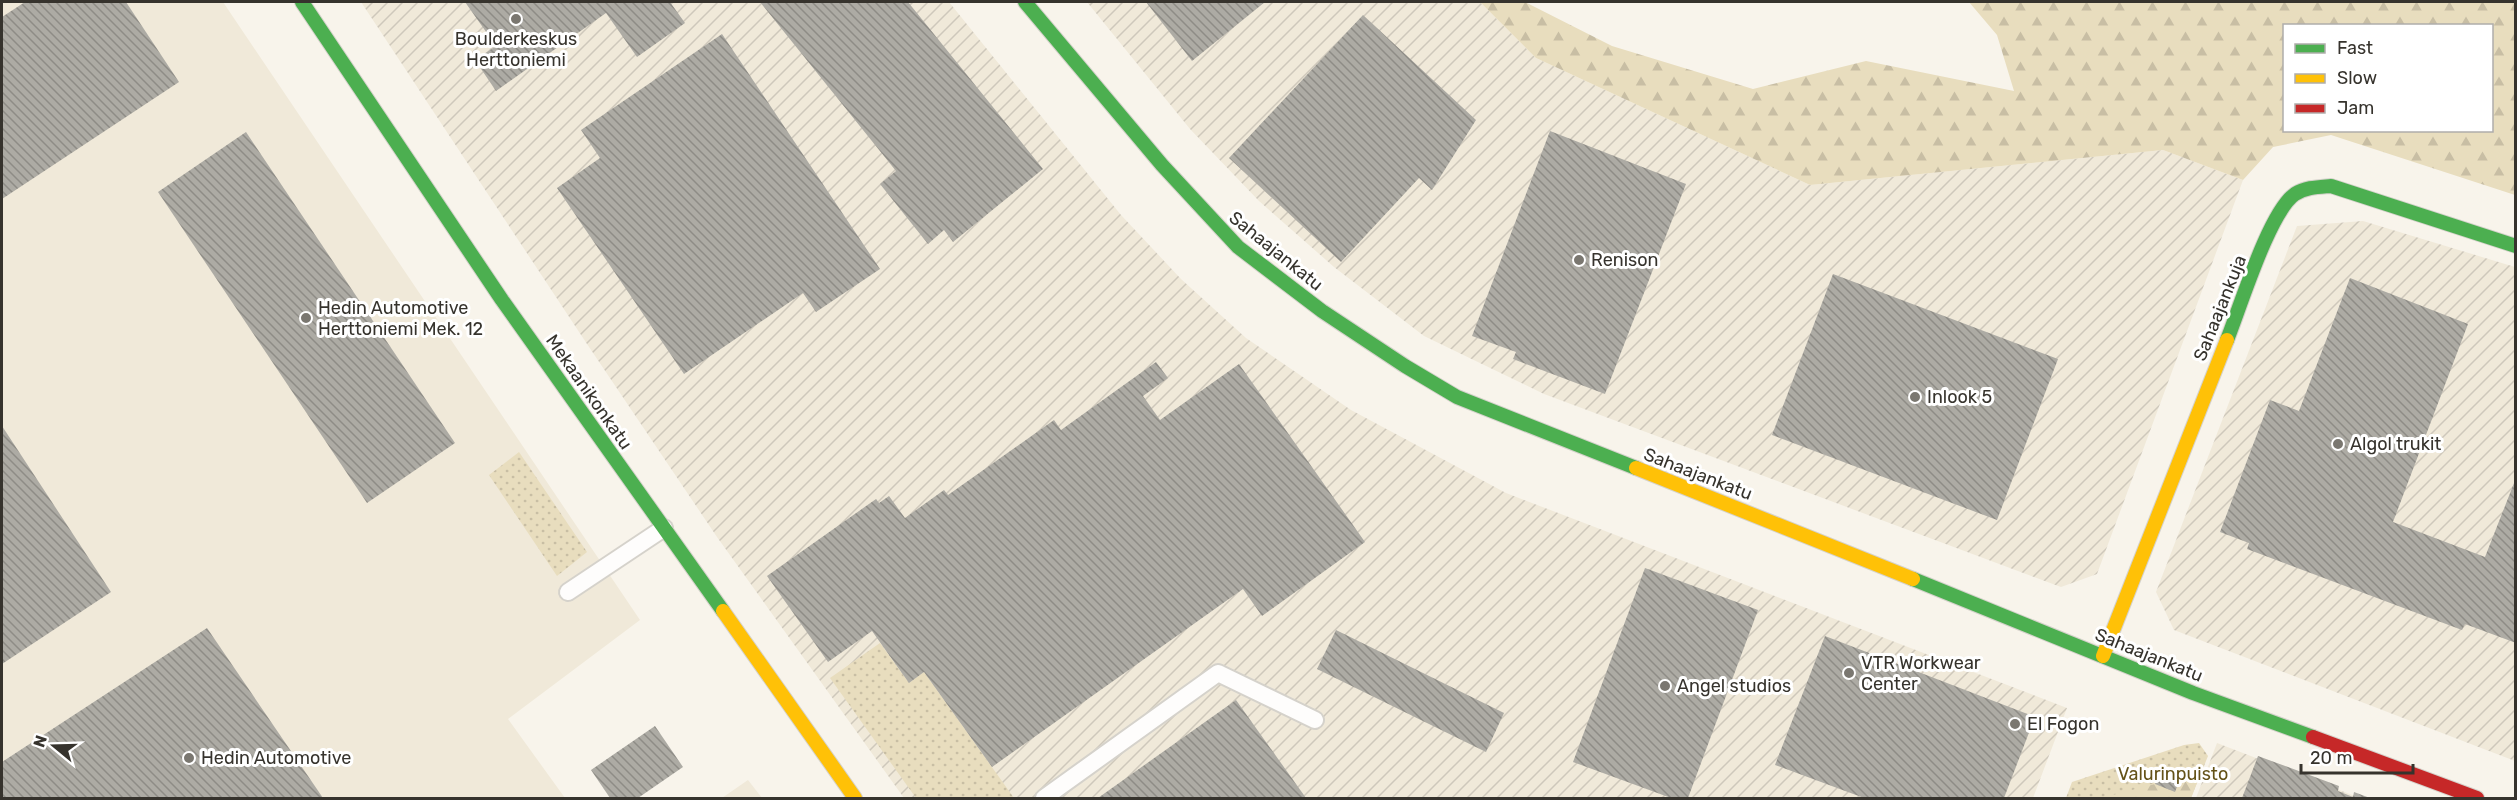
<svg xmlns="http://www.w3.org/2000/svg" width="2517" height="800" viewBox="0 0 2517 800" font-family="Rubik,sans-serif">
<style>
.built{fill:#f0e9d9}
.industrial{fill:url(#industrial-furrows)}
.green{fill:url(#green-dots)}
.forest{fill:url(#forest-firs);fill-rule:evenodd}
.building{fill:url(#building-back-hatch)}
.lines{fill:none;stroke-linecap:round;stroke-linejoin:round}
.lane-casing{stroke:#d5d2cb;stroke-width:20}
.fast-casing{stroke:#d5d2cb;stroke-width:16}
.slow-casing{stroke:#d5d2cb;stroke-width:16}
.jam-casing{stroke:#d5d2cb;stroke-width:16}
.lane{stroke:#fefdfc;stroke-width:16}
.fast{stroke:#4caf50;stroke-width:14}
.slow{stroke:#ffc107;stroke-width:14}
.jam{stroke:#c62828;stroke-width:14}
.poi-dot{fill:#7a7770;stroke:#fff;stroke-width:2}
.labels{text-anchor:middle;stroke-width:6;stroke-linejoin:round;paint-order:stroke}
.poi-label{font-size:18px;fill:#36332d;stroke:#fff;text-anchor:start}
.street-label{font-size:18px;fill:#36332d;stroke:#fff}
.park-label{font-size:18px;fill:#645218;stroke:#fff}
</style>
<defs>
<pattern id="industrial-furrows" width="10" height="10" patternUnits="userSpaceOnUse" patternTransform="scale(1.5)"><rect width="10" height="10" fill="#f0e9d9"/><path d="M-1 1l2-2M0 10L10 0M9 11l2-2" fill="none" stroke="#cec8bb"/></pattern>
<pattern id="green-dots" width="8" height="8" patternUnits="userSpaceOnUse" patternTransform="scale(1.5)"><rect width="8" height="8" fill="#e8ddbe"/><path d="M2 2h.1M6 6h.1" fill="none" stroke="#c8bea4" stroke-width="1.8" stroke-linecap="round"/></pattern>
<pattern id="forest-firs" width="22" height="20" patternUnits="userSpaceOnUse" patternTransform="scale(1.5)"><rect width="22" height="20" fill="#e8ddbe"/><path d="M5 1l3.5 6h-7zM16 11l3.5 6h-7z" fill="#c8bea4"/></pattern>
<pattern id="building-back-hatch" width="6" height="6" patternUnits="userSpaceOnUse" patternTransform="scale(1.5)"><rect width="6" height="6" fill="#adaba4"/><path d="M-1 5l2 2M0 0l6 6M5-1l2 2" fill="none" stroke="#8e8c86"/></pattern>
</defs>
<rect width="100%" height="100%" fill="#f8f4eb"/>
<g class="built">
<path d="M2,2H223L640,620L508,719L565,798H2Z"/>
<path d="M748,780L762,798H722Z"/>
</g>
<g class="industrial">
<path d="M361,2H949L1121,215L1181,279L1246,338L1351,410L1506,493L2067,708L2033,798H904L717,537L587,344Z"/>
<path d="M1087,2H1480L1536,58L1810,185L2163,150L2243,180L2097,574L2061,587L1544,394L1424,336L1334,267L1259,201L1190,129Z"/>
<path d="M2363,221L2515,267V761L2174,630L2156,592L2297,226Z"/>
<path d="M2217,743L2360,798H2196Z"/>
</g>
<g class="green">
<path d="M519,452L587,552L557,576L489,475Z"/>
<path d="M880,643L909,683L924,672L1014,798H916L830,678Z"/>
<path d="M2199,743L2208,756L2191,798H2066L2072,782L2184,745Z"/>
</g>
<g class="forest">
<path d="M1480,2H1525L1612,46L1753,89L1866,61L2014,91L1997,35L1969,2H2515V195L2331,135L2273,147L2243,180L2163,150L1810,185L1536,58ZM2284,26H2492V130H2284Z"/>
<path d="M2203,767L2191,798H2101L2155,784L2175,792C2181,777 2187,770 2203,767Z"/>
</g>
<g class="building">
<path d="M25,2H126L179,82L2,199V17Z"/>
<path d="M465,2H670L685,23L637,57L606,13L496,91L475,60L496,46Z"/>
<path d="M760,2H908L1043,169L953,242L944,230L928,244L880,184L896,171Z"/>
<path d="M1146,2H1265L1192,61Z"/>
<path d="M1363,15L1476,120L1432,190L1419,178L1341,262L1229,158Z"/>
<path d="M722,34L880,269L816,312L803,293L684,374L557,188L600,158L581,130Z"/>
<path d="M1550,131L1686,184L1605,394L1513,359L1516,352L1472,336Z"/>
<path d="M246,132L455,443L367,503L158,192Z"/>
<path d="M1833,274L2058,359L1997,520L1772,435Z"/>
<path d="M2350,278L2468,324L2393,522L2485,557L2516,478V643L2465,624L2462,630L2247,549L2249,543L2220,532L2270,400L2299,411Z"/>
<path d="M1156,362L1168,378L1143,396L1160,420L1239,364L1365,542L1262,616L1243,589L992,767L924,672L909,683L872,631L828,662L767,576L876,499L879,503L889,496L905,518L944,490L948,495L1054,420L1061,430Z"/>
<path d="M2,426L111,592L2,664Z"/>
<path d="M1645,568L1758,610L1688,798H1671L1573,762Z"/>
<path d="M207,628L323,798H2V762Z"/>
<path d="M1336,630L1504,713L1486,752L1317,669Z"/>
<path d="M1825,636L2035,717L2004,798H1864L1775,765Z"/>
<path d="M1236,700L1306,798H1098Z"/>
<path d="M655,726L683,767L638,798H610L591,770Z"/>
<path d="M2258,756L2339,786L2338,791L2353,797L2354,792L2370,798H2242Z"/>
<path d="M2160,771L2180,779L2175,792L2155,784Z"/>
</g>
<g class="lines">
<g class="lane-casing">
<g id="lane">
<path d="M568,592L664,528"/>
<path d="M1044,798L1218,673L1315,720"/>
</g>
</g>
<g class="fast-casing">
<g id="fast">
<path d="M302,2L502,300L723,611"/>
<path d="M1025,2L1162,165L1238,247L1322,311L1405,366L1457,397L1636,468"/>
<path d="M2227,340C2240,308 2269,212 2295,194C2306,187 2319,187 2331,186L2516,246"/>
<path d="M1913,579L2193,693L2313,737"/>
</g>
</g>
<g class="slow-casing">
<g id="slow">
<path d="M1636,468L1913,579"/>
<path d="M723,611L855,798"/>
<path d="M2103,656L2227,340"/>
</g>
</g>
<g class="jam-casing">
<path id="jam" d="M2313,737L2477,798"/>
</g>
<use href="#lane" class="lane"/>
<use href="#fast" class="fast"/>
<use href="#slow" class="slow"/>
<use href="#jam" class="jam"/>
</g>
<g class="poi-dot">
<circle cx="516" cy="19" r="6"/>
<circle cx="1579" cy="260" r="6"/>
<circle cx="306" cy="318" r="6"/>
<circle cx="1915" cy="397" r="6"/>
<circle cx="2338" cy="444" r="6"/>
<circle cx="1849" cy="673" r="6"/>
<circle cx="1665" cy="686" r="6"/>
<circle cx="2015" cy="724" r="6"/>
<circle cx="189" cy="758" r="6"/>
</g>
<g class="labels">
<g class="poi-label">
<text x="516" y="45" text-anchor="middle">Boulderkeskus<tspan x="516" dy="21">Herttoniemi</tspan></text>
<text x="1591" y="266">Renison</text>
<text x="318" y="314">Hedin Automotive<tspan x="318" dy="21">Herttoniemi Mek. 12</tspan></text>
<text x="1927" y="403">Inlook 5</text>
<text x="2350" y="450">Algol trukit</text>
<text x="1861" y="669">VTR Workwear<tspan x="1861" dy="21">Center</tspan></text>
<text x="1677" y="692">Angel studios</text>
<text x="2027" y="730">El Fogon</text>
<text x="201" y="764">Hedin Automotive</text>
</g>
<g class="street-label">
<text transform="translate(1276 251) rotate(39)" y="6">Sahaajankatu</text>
<text transform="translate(2220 308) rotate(-68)" y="6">Sahaajankuja</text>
<text transform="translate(589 392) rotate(55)" y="6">Mekaanikonkatu</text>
<text transform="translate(1698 474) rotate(21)" y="6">Sahaajankatu</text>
<text transform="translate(2149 655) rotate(22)" y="6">Sahaajankatu</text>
</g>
<g class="park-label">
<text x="2173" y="780">Valurinpuisto</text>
</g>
</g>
<rect width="2517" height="800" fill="none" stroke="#36332d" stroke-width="6"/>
<rect x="2283" y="24" width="210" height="108" fill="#ffffff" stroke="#afadab" stroke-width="1.5"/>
<rect x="2295" y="44" width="30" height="9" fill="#4caf50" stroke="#afadab" stroke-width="1.5"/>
<text x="2337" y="54" font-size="18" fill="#36332d">Fast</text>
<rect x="2295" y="74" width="30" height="9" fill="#ffc107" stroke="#afadab" stroke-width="1.5"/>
<text x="2337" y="84" font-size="18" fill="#36332d">Slow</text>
<rect x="2295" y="104" width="30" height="9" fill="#c62828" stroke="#afadab" stroke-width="1.5"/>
<text x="2337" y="114" font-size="18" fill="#36332d">Jam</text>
<g transform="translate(54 746) rotate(289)" stroke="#ffffff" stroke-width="4.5" paint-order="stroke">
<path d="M0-4.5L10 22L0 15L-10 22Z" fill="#36332d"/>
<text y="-9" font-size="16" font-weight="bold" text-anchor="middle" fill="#36332d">N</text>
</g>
<path d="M2301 764v9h112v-9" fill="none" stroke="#36332d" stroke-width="3"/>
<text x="2310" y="764" font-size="18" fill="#36332d" stroke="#ffffff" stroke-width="4.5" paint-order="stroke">20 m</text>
</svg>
